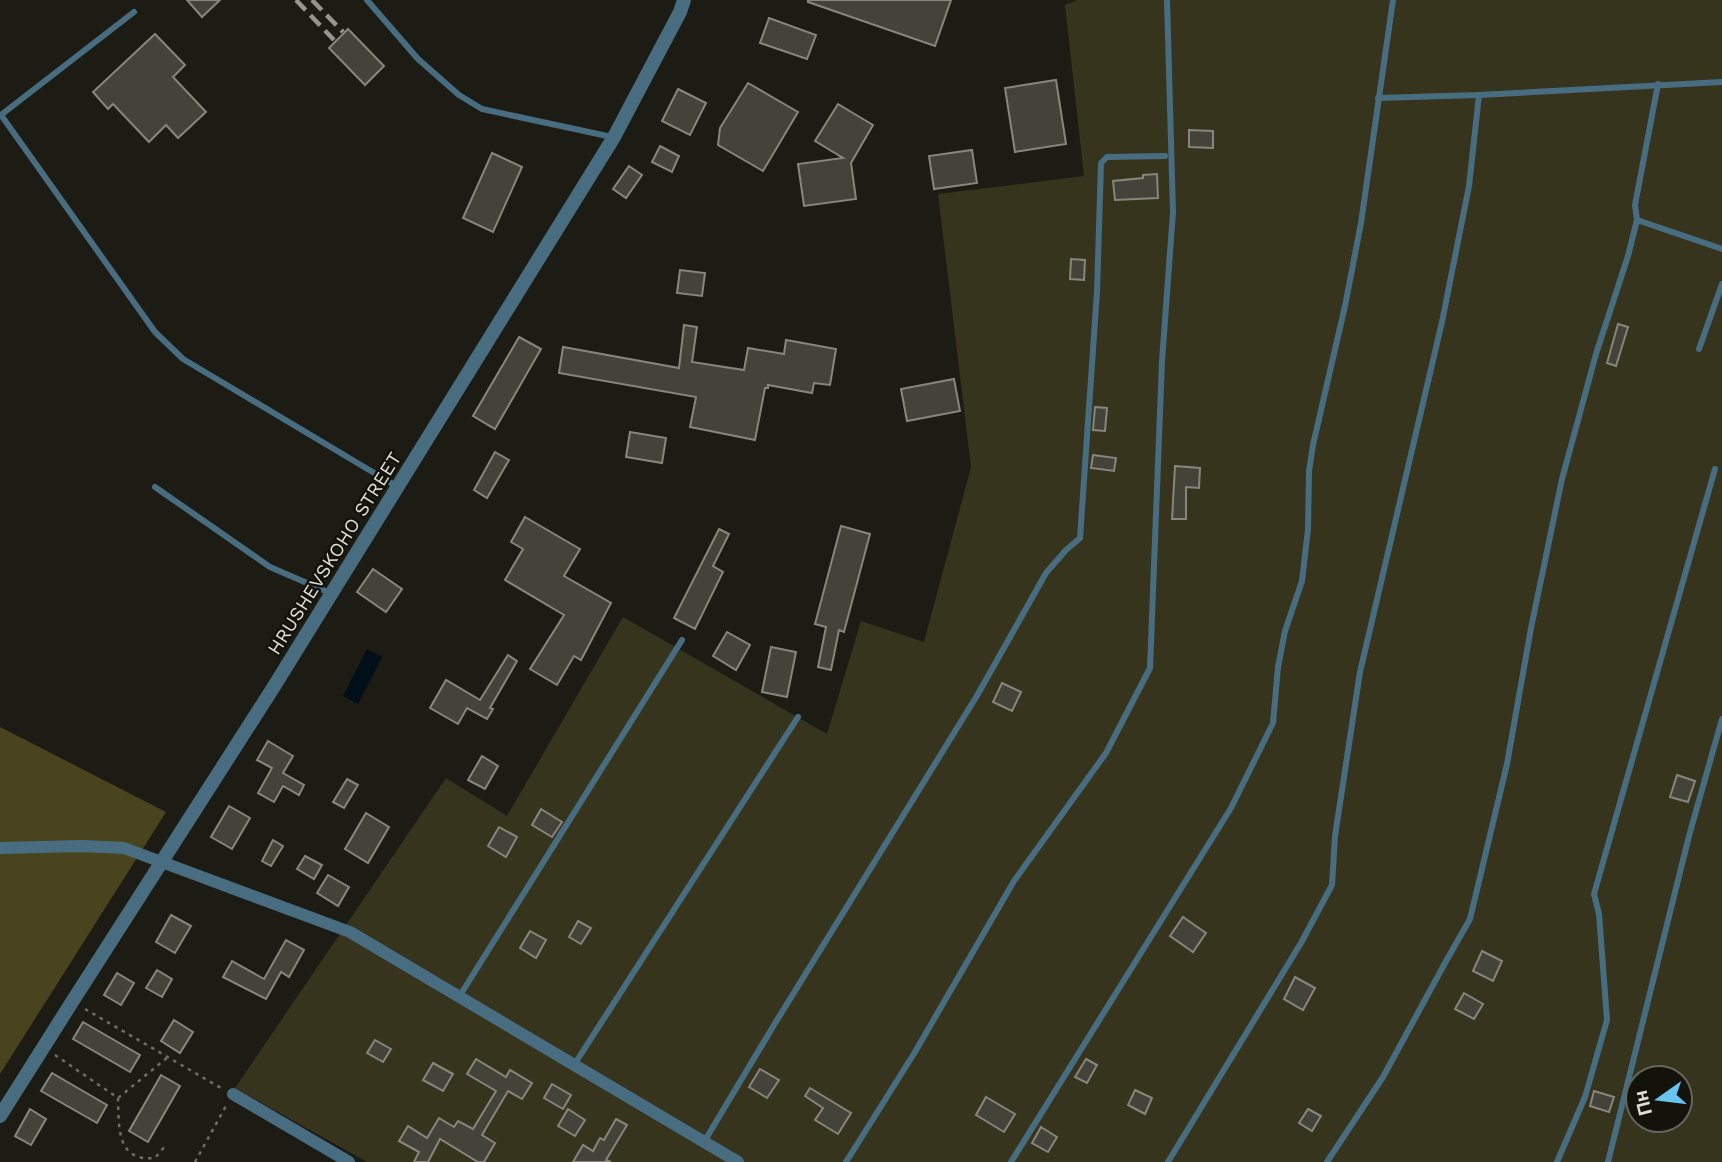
<svg xmlns="http://www.w3.org/2000/svg" width="1722" height="1162" viewBox="0 0 1722 1162" font-family="'Work Sans',sans-serif">
<style>
.green{fill:#36341d;fill-rule:evenodd}
.forest{fill:#49441e}
.water{fill:#000f19}
.building{fill:#43433a;stroke:#86867c;stroke-width:2}
.lines{fill:none;stroke-linecap:round;stroke-linejoin:round}
.path{stroke:#6e6d67;stroke-width:2.5;stroke-dasharray:3.5 5;stroke-linecap:butt}
.service{stroke:#486d81;stroke-width:6}
.minor{stroke:#486d81;stroke-width:12}
.tertiary{stroke:#486d81;stroke-width:14}
.rail{stroke:#95948e;stroke-width:4.5;stroke-dasharray:14 7;stroke-linecap:butt}
.labels{text-anchor:middle;stroke-width:5;stroke-linejoin:round;paint-order:stroke}
.street-label{font-size:19px;fill:#e0e0db;stroke:#13130c}
</style>
<rect width="100%" height="100%" fill="#1d1c14"/>
<path class="green" d="M1077,0H1722V1162H367L235,1088L446,778L507,816L623,617L827,734L861,621L924,642L971,467L938,194L1084,176L1065,5ZM1638,1078H1680V1120H1638Z"/>
<path class="forest" d="M0,727L166,812L0,1074Z"/>
<path class="water" d="M367,649L382,657L358,704L343,696Z"/>
<g class="building">
<path d="M187,0H220L202,17Z"/>
<path d="M808,0H951L935,46L808,2Z"/>
<path d="M769,18L816,35L807,59L760,43Z"/>
<path d="M348,29L384,66L365,85L329,48Z"/>
<path d="M155,34L185,65L173,77L206,112L178,138L166,125L149,142L113,104L108,109L93,92Z"/>
<path d="M1056,80L1066,144L1015,152L1005,88Z"/>
<path d="M748,83L798,112L763,171L718,145L720,128Z"/>
<path d="M678,89L706,103L690,135L662,121Z"/>
<path d="M838,104L873,125L851,163L856,199L804,206L798,164L843,158L815,141Z"/>
<path d="M1189,130L1213,131V148L1189,147Z"/>
<path d="M660,146L679,156L672,172L652,162Z"/>
<path d="M972,150L977,183L934,189L929,156Z"/>
<path d="M492,153L522,167L493,232L463,218Z"/>
<path d="M629,166L642,175L626,198L613,189Z"/>
<path d="M1157,174L1158,198L1115,200L1113,181L1143,178V175Z"/>
<path d="M1071,259L1085,260L1084,280L1070,279Z"/>
<path d="M680,270L705,273L702,296L677,293Z"/>
<path d="M1618,324L1628,327L1616,366L1607,363Z"/>
<path d="M684,325L697,327L692,362L744,370L748,348L784,354L786,340L836,349L830,385L814,383L812,393L768,385V388H765L755,440L690,427L696,397L559,373L563,347L679,368Z"/>
<path d="M519,337L541,349L495,429L473,416Z"/>
<path d="M954,379L960,411L907,421L901,389Z"/>
<path d="M1095,407L1107,408L1105,431L1093,430Z"/>
<path d="M630,432L666,438L662,463L626,457Z"/>
<path d="M495,452L509,460L487,498L474,490Z"/>
<path d="M1093,455L1116,458L1114,471L1091,468Z"/>
<path d="M1175,466L1200,468L1199,488L1186,487V519H1172Z"/>
<path d="M525,517L580,549L564,576L611,603L581,660L574,656L557,685L530,669L564,615L505,580L523,549L511,542Z"/>
<path d="M841,526L870,534L844,632L839,630L831,670L818,667L826,627L815,624Z"/>
<path d="M719,529L729,534L713,566L723,572L695,629L674,618Z"/>
<path d="M373,569L402,589L386,612L357,592Z"/>
<path d="M727,632L750,645L736,670L713,656Z"/>
<path d="M771,647L796,652L787,697L762,692Z"/>
<path d="M508,655L517,661L490,708L493,709L487,719L467,708L458,724L430,708L446,680L480,700Z"/>
<path d="M1002,683L1021,692L1012,711L993,702Z"/>
<path d="M268,741L293,756L283,773L304,785L299,795L283,786L274,802L258,793L272,768L257,760Z"/>
<path d="M482,756L498,766L485,789L468,780Z"/>
<path d="M1677,775L1695,781L1688,802L1670,797Z"/>
<path d="M347,779L358,785L344,808L333,802Z"/>
<path d="M229,806L250,818L232,849L211,837Z"/>
<path d="M541,809L562,822L552,837L532,825Z"/>
<path d="M366,813L389,827L368,863L345,849Z"/>
<path d="M499,827L517,837L506,857L488,846Z"/>
<path d="M273,840L283,846L271,866L262,861Z"/>
<path d="M305,856L322,865L314,879L297,869Z"/>
<path d="M328,875L349,887L338,906L317,893Z"/>
<path d="M171,915L191,926L175,953L156,942Z"/>
<path d="M1183,917L1206,933L1193,952L1170,936Z"/>
<path d="M578,921L591,928L581,944L569,937Z"/>
<path d="M530,931L546,940L536,958L520,948Z"/>
<path d="M286,940L304,950L289,977L281,972L266,999L223,977L232,961L264,979Z"/>
<path d="M1482,951L1502,961L1493,981L1473,971Z"/>
<path d="M157,970L172,979L162,997L146,988Z"/>
<path d="M117,973L134,983L121,1005L104,995Z"/>
<path d="M1295,977L1315,988L1303,1010L1284,999Z"/>
<path d="M1464,993L1483,1004L1474,1019L1455,1009Z"/>
<path d="M174,1020L193,1032L180,1053L161,1041Z"/>
<path d="M83,1022L140,1055L130,1072L73,1039Z"/>
<path d="M375,1040L391,1049L383,1062L367,1053Z"/>
<path d="M476,1059L506,1077L510,1070L532,1083L522,1099L508,1091L482,1135L495,1143L484,1162H478L440,1139L428,1162H414L419,1152L399,1141L408,1126L427,1138L439,1118L454,1127L458,1121L473,1129L496,1091L467,1074Z"/>
<path d="M1086,1059L1097,1065L1087,1083L1075,1077Z"/>
<path d="M433,1063L453,1074L443,1091L423,1080Z"/>
<path d="M760,1069L779,1080L767,1098L749,1087Z"/>
<path d="M52,1073L107,1105L97,1123L41,1091Z"/>
<path d="M161,1075L180,1086L148,1142L129,1131Z"/>
<path d="M552,1084L571,1095L563,1109L544,1098Z"/>
<path d="M810,1088L851,1113L838,1134L815,1120L823,1108L805,1096Z"/>
<path d="M1135,1090L1152,1098L1145,1114L1128,1105Z"/>
<path d="M1594,1091L1614,1097L1609,1112L1590,1106Z"/>
<path d="M986,1097L1015,1114L1004,1132L976,1115Z"/>
<path d="M30,1109L46,1119L31,1145L15,1136Z"/>
<path d="M568,1109L585,1120L575,1136L558,1126Z"/>
<path d="M1308,1109L1321,1116L1312,1131L1299,1123Z"/>
<path d="M616,1119L627,1125L606,1160L611,1162H573L583,1145L593,1151L600,1138L604,1140Z"/>
<path d="M1041,1127L1057,1137L1048,1152L1032,1143Z"/>
</g>
<g class="lines">
<g class="path">
<path d="M85,1009L221,1088"/>
<path d="M55,1055L118,1098L168,1057"/>
<path d="M118,1098C119,1127 116,1162 155,1158L166,1145"/>
<path d="M195,1162L227,1104"/>
</g>
<g class="service">
<path d="M367,0L418,59L459,95L482,109L612,137"/>
<path d="M134,12L1,115L155,332L183,359L396,486"/>
<path d="M1378,98L1479,95L1722,82"/>
<path d="M1637,220L1635,205L1658,84"/>
<path d="M1699,349L1722,284"/>
<path d="M155,487L270,567L330,593"/>
<path d="M459,997L682,640"/>
<path d="M574,1065L798,717"/>
<path d="M704,1142L774,1025L978,694L1046,573L1066,550L1080,538L1097,292L1101,163L1107,157L1165,156"/>
<path d="M846,1162L915,1052L1014,881L1106,753L1150,668L1162,361L1173,212L1167,0"/>
<path d="M1011,1162L1231,808L1273,723L1278,667L1285,631L1302,581L1308,529L1309,471L1313,445L1345,306L1361,223L1393,0"/>
<path d="M1168,1162L1301,943L1332,885L1335,836L1360,672L1442,322L1469,186L1479,95"/>
<path d="M1327,1162L1383,1077L1445,963L1470,919L1507,764L1531,628L1562,479L1596,354L1628,256L1637,220L1722,249"/>
<path d="M1557,1162L1585,1097L1607,1020L1599,914L1594,894L1715,469"/>
<path d="M1608,1162L1689,836L1722,719"/>
</g>
<g class="minor">
<path d="M0,848L82,846L124,848L350,932L738,1162"/>
<path d="M233,1094L349,1162"/>
</g>
<path class="tertiary" d="M0,1116L72,1002L273,688L614,137L680,12L684,0"/>
<g class="rail">
<path d="M296,0L334,40"/>
<path d="M312,0L343,32"/>
</g>
</g>
<g class="labels">
<g class="street-label">
<text transform="translate(334 553) rotate(-58)" y="7">HRUSHEVSKOHO STREET</text>
</g>
</g>
<g transform="translate(1659 1099) rotate(256)"><circle r="33" fill="#13130c" stroke="#65655f" stroke-width="2"/>
<path d="M0-5L12 26L0 18L-12 26Z" fill="#68c4f0"/>
<text y="-10" font-size="19" font-weight="bold" text-anchor="middle" fill="#e0e0db">Пн</text>
</g>
</svg>
